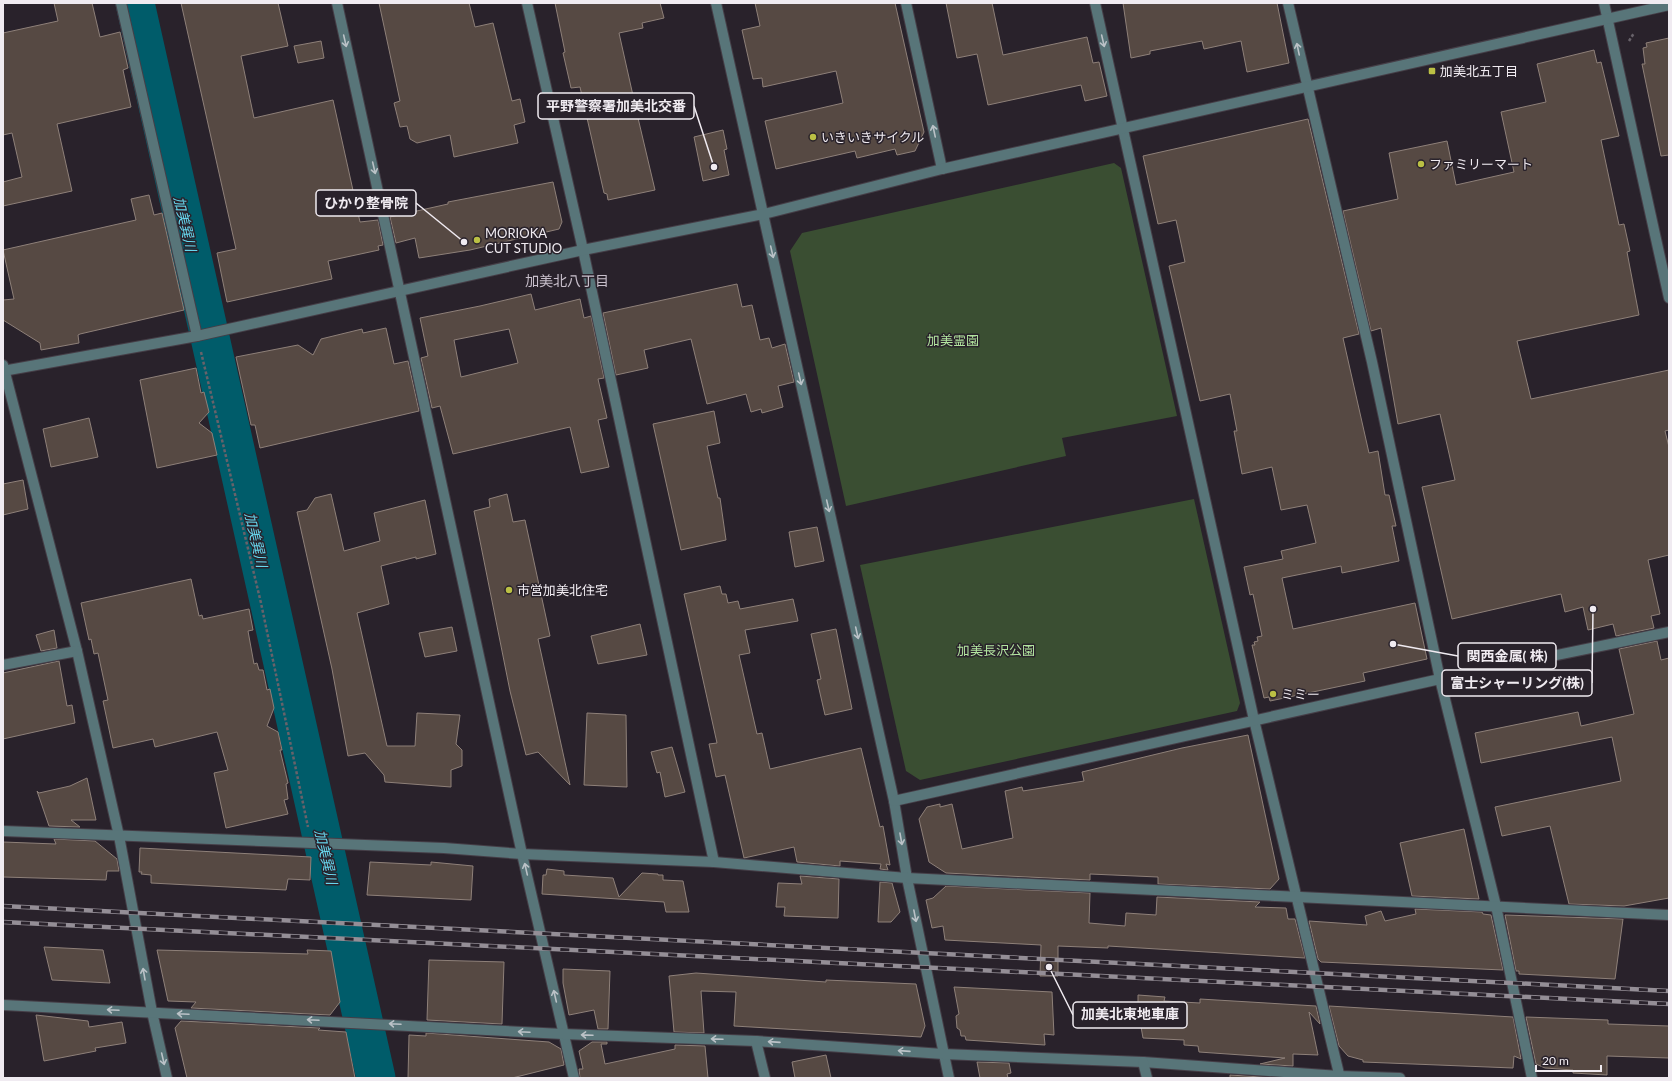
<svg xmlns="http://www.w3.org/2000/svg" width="1672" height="1081" viewBox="0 0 1672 1081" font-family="Lato,'Noto Sans JP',sans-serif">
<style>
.green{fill:#3a4e32}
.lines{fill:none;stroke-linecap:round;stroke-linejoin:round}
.river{stroke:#005c6a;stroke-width:39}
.building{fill:#564943;stroke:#8e8079;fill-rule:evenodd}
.minor-casing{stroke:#453e47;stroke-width:12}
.path{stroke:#68626a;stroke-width:2.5;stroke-dasharray:3 2;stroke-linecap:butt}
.minor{stroke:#587579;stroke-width:10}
.rail-casing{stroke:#948e96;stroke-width:4.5}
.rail{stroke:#29222b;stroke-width:3;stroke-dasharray:9;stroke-linecap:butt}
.oneway{stroke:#bbc2c7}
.poi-dot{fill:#bbc044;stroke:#29222b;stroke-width:1.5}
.labels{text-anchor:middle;stroke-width:3;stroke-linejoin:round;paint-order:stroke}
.poi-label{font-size:13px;fill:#f0ebf1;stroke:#29222b;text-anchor:start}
.park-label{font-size:13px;fill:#b2e49f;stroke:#29222b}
.water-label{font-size:14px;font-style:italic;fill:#67d7ee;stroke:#29222b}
.neighbourhood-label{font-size:14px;fill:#c8bfcb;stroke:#29222b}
.leader{fill:none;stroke:#f0ebf1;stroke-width:1.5}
.callout-dot{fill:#f0ebf1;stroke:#29222b;stroke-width:1.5}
.callout{fill:#29222b;stroke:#f0ebf1;stroke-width:1.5}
.callout-label{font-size:14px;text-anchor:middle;font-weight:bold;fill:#f0ebf1}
</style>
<rect width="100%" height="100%" fill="#29222b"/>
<g class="green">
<path d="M1114,163L1121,168L1177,416L1062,438L1066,456L846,506L790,251L802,233Z"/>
<path d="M1194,499L1240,703L1237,711L920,780L906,771L860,565Z"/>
</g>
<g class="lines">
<path class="river" d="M135,3L376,1078"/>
</g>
<g class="building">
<path d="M54,3H92L100,37L120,32L128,68L123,70L131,107L57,124L72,191L3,206V182L22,177L12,133L3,135V33L58,21Z"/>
<path d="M181,3H278L288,46L241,56L254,118L333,100L360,222L378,220L383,245L378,246L379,250L328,261L332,279L227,302L217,253L236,249Z"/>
<path d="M379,3H469L475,27L493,23L512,101L520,99L525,122L514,125L518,143L454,157L450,135L417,143L410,139L407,126L400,127L394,103L400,101Z"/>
<path d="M555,3H660L664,18L642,23L643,28L619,33L634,100L639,99L643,117L638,118L655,190L608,200L607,194L604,193L580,87L571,88L563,53L565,52Z"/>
<path d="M755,3H895L924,132L915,151L897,155L895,149L857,158L855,151L776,169L765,121L843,103L836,71L763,87L762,78L753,79L742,30L760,26Z"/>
<path d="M946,3H992L1003,55L1087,37L1093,63L1099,62L1107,96L1085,101L1081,85L988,105L977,54L957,58Z"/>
<path d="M1123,3H1277L1289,63L1247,72L1241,41L1204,49L1202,41L1150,51V54L1131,58Z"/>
<path d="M1669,38V155L1661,156L1642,64H1645L1643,48L1647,47L1646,43Z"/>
<path d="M321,41L324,58L298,63L294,46Z"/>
<path d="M1594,50L1597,63L1601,62L1619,136L1601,140L1619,225L1624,224L1630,251L1627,252L1639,315L1517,341L1531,399L1669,370V430L1665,431L1669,447V555L1648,560L1660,614L1651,616L1654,628L1616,636L1613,624L1588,630L1583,607L1565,612L1561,594L1452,619L1422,487L1455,480L1440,414L1398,424L1381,328L1371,331L1343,211L1398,199L1389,153L1447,141L1456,185L1514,172L1501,112L1546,102L1537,64Z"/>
<path d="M1308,119L1359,334L1343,338L1369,453L1378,451L1385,495H1389L1396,526H1392L1399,561L1342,573L1341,566L1282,578L1293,629L1415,603L1427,659L1363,673L1365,681L1270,701L1269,697L1264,698L1252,645H1255L1254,642L1258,641L1257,637L1262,636L1253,594L1250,595L1244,567L1283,559L1281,551L1316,543L1307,505L1281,510L1272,467L1242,474L1234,431H1237L1230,394L1200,401L1169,266L1185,262L1176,220L1158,224L1143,156Z"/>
<path d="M723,130L727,149L724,150L729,175L703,181L694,137Z"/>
<path d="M553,182L562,222L559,229L470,250L419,258L415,238L396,243L390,217L448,204V202Z"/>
<path d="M149,195L154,215L162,213L184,310L80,334L78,335L79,343L41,350L40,343L3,320V300L14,299L3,250L136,220L131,199Z"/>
<path d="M737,284L742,307L752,305L760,340L769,338L772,348L785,344L794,382L778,386L783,407L762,413L761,409L751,412L746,394L707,404L691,339L644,350L648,368L616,375L603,313Z"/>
<path d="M531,294L535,310L580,299L584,318L591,316L604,378L598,379L607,418L598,420L609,467L581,473L570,427L453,454L440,406L432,408L421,358L428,356L420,318L480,306ZM509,329L518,363L461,377L454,340Z"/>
<path d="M386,328L394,364L408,361L419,411L260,448L255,425H251L236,357L298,345L313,355L321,339L362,329L363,333Z"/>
<path d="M196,368L201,393L204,392L209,412L199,423L212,433L217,455L157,468L140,380Z"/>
<path d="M714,411L720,443L707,446L718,498H720L726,540L681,550L653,424Z"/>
<path d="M89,418L98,457L51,467L43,429Z"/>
<path d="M23,480L28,509L3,515V484Z"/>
<path d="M331,494L344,551L380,541L374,513L425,500L436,554L416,559V557L381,566L389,604L357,613L387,746H415L417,713L460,715L456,744L462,750V766L451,770V787L385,782L384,775L365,753L348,756L332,669L297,512L307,510L315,498Z"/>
<path d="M507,494L513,522L525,520L550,636L538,639L570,785L538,752L526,755L510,691L474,511L490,507L489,499Z"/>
<path d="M817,527L824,561L795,567L789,532Z"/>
<path d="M191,579L199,616L202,615L203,619L249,609L253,630L248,631L254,664L257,663L259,670H263L267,690L270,689L274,708L267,726L278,732L282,750H280L288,783L286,784L288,799L284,800L288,814L226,828L214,773L228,770L217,732L155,747L153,739L113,748L103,701L108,700L98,653L94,654L91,639L89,640L81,603Z"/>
<path d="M720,586L722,594H726L728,603L738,601L740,609L793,599L798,621L745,630L750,653L739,655L757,734L762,733L770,769L861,748L880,827L883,826L890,865L886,864L888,870L880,869L881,864L840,861V866L797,862L794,847L744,858L725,775L716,777L709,744L717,743L684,594Z"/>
<path d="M640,624L647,655L598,664L591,636Z"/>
<path d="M452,627L457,651L425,657L419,633Z"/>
<path d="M836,629L852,709L825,715L817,680L821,679L811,634Z"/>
<path d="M54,630L57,648L41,651L36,635Z"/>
<path d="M1657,641L1661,660L1669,658V898L1624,906L1569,904L1550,826L1502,836L1495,807L1621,781L1612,737L1481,763L1475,733L1578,712L1581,726L1634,714L1619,649Z"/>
<path d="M59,661L67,706L72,705L75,723L3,739V673Z"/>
<path d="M587,713L626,715L627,787L584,785Z"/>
<path d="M1248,735L1279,879L1270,889L1158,884V877L1090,874V880L946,873L929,862L919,819L927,807L940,804V807L952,804L962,849L1013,838L1005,791L1022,787L1023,791L1084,781L1082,772L1182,748Z"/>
<path d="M672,747L685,792L665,797L660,772L657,773L651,752Z"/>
<path d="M87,778L96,820H71L80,827L49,826L37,791L39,793L70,786Z"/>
<path d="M1464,829L1479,899L1412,896L1400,843Z"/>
<path d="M54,839L95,841L117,859L119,871H107L106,880L3,877V842L56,844Z"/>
<path d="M140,848L311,857L310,880L288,879L286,890L151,883V875L141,874L142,872H139Z"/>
<path d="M370,862L431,865V862L473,866L471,900L367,895Z"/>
<path d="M547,869L564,871V875L613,878L619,897L642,873L658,874V875H663V880L683,881L689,912H666L664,902L542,894L543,875H546Z"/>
<path d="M800,876L839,879L838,918L784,916L785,907H776L778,883L802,884Z"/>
<path d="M880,882L892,883L900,912L891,922H878Z"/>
<path d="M946,886L1090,893L1089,923L1125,926L1126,913L1156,915L1157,897L1260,902L1255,907L1286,908L1288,919H1295L1305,958L1108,946V948L1058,946V976H1040L1041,945L945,940L943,926L932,928L926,900L933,898Z"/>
<path d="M1415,909L1482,912L1483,914L1491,915L1503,970L1321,962L1318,959L1309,921L1367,925L1365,916L1381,911L1385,921L1416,914Z"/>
<path d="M1505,915L1623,919L1615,979L1519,974V971H1516Z"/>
<path d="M44,947L103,950L110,983L52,980Z"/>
<path d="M157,950L308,954L307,950L331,951L340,1002L330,1015L191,1008L196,1002L168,1001Z"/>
<path d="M429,960L504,962L502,1024L427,1020Z"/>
<path d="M563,969L610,971L608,1029H598L594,1010L569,1015L563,983Z"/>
<path d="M696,973L826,982V980L916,984L925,1026L921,1037L734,1026L736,992L701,991L704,1033L674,1032L669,976Z"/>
<path d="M954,987L1052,992L1054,1035L1044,1034L1045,1045L966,1040L965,1036H961L960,1030L957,1028L956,1016L959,1014Z"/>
<path d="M1138,995L1165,997L1164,1001L1200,1003V999L1316,1006L1320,1024L1309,1012L1318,1055L1293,1054V1066L1260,1064L1285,1058L1199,1052L1198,1046L1184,1045V1040L1143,1038L1138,1010Z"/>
<path d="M1329,1006L1513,1017L1521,1059L1514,1056L1513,1068L1363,1062V1060L1348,1056L1339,1046Z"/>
<path d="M36,1015L88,1021L89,1027L122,1022L126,1043L95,1048L96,1051L44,1061Z"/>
<path d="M1526,1017L1608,1020V1024L1669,1026V1058L1607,1056V1075L1573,1073V1070L1545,1068L1536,1064Z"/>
<path d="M181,1021L320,1028L318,1030L346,1032L355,1078H187L175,1028Z"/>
<path d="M426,1033L549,1042L561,1049L564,1065L512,1078H408L409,1035L426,1036Z"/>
<path d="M592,1042H607V1044H601L605,1064L675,1049V1045L705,1046L708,1078H580L579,1069H583L579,1051Z"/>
<path d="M826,1055L831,1078H795L792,1062Z"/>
<path d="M977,1062L1009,1063L1011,1073L1007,1074L1008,1078H980Z"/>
<path d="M1230,1075L1276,1078H1230Z"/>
</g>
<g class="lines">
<g class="minor-casing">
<g id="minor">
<path d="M121,3L197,336"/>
<path d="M337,3L522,854L574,1078"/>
<path d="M527,3L583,250L714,862"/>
<path d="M716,3L894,801L907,878L949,1078"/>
<path d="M906,3L942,169"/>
<path d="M1095,3L1254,720L1340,1078"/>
<path d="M1288,3L1372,362L1440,679L1496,906L1532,1078"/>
<path d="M1604,3L1669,298"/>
<path d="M3,365L77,651L119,836L152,1012L167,1078"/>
<path d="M3,371L197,336L583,250L764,214L942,169L1669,5"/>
<path d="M3,665L77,651"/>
<path d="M894,801L1440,679L1669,632"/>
<path d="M3,831L444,848L522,854L714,862L907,878L1669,915"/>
<path d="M3,1005L563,1034L756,1041L943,1054L1143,1062L1339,1076L1400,1078"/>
<path d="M756,1041L765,1078"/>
<path d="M1143,1062L1147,1078"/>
</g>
</g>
<g class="path">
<path d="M1629,41L1634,33"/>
<path d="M201,352L261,603L308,827"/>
</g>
<use href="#minor" class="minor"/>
<g class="rail-casing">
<g id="rail">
<path d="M3,906L1669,991"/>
<path d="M3,922L1669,1004"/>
</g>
</g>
<use href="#rail" class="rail"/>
</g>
<defs><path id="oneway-shaft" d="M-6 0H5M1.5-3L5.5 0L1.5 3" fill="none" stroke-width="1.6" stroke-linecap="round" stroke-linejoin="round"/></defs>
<g class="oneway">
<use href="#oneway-shaft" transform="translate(345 41) rotate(77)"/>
<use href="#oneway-shaft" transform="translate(1103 41) rotate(77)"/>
<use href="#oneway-shaft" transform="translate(1298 49) rotate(-102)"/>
<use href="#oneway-shaft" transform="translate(934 131) rotate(-102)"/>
<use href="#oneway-shaft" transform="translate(374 168) rotate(77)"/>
<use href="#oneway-shaft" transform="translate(772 252) rotate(77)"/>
<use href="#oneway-shaft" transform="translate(800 379) rotate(77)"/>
<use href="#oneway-shaft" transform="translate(828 506) rotate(77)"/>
<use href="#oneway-shaft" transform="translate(857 633) rotate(77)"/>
<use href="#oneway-shaft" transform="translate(901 839) rotate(80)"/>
<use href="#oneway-shaft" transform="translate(526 869) rotate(-103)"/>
<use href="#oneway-shaft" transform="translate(915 916) rotate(79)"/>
<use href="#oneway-shaft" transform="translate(144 974) rotate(-100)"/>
<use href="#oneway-shaft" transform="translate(555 996) rotate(-103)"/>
<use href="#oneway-shaft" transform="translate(113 1010) rotate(-177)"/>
<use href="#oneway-shaft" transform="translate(183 1014) rotate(-177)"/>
<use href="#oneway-shaft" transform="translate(313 1020) rotate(-177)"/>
<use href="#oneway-shaft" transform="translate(395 1024) rotate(-177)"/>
<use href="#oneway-shaft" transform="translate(524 1032) rotate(-177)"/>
<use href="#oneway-shaft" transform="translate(587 1035) rotate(-178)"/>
<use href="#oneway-shaft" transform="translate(717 1039) rotate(-178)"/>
<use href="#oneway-shaft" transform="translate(774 1042) rotate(-176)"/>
<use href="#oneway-shaft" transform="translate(904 1051) rotate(-176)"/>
<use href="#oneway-shaft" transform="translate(163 1059) rotate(77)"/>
</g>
<g class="poi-dot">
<rect x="1428" y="67" width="8" height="8" rx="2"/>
<circle cx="813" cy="137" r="4"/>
<circle cx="1421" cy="164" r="4"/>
<circle cx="477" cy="240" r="4"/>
<circle cx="509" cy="590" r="4"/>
<circle cx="1273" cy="694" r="4"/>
</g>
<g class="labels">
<g class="poi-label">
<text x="1440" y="76">加美北五丁目</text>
<text x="821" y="142">いきいきサイクル</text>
<text x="1429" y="169">ファミリーマート</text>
<text x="485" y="238">MORIOKA<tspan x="485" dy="15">CUT STUDIO</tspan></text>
<text x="517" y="595">市営加美北住宅</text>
<text x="1281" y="699">ミミー</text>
</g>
<g class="park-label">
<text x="953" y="345">加美霊園</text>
<text x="996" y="655">加美長沢公園</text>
</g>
<g class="water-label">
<text transform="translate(185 224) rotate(77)" y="5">加美巽川</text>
<text transform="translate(256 540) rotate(77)" y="5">加美巽川</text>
<text transform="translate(326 857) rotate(77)" y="5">加美巽川</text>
</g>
<g class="neighbourhood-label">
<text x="567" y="286">加美北八丁目</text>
</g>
</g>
<path class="leader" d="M714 167L694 106M464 242L416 203M1393 644L1458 656M1593 609L1592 683M1049 967L1073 1015"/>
<g class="callout-dot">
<circle cx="714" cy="167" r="4"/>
<circle cx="464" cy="242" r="4"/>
<circle cx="1393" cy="644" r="4"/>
<circle cx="1593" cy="609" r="4"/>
<circle cx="1049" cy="967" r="4"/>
</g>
<g class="callout">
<rect x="538" y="93" width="156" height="26" rx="4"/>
<rect x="316" y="190" width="100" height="26" rx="4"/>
<rect x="1458" y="643" width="98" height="26" rx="4"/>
<rect x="1442" y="670" width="150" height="26" rx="4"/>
<rect x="1073" y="1002" width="114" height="26" rx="4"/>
</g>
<g class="callout-label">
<text x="616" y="111">平野警察署加美北交番</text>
<text x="366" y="208">ひかり整骨院</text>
<text x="1507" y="661">関西金属( 株)</text>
<text x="1517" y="688">富士シャーリング(株)</text>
<text x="1130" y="1019">加美北東地車庫</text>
</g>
<rect width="1672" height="1081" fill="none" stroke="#f0ebf1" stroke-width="8"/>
<path d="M1536 1065v6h65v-6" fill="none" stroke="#f0ebf1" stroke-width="2"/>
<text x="1542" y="1065" font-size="12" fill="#f0ebf1" stroke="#29222b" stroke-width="3" paint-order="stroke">20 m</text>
</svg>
